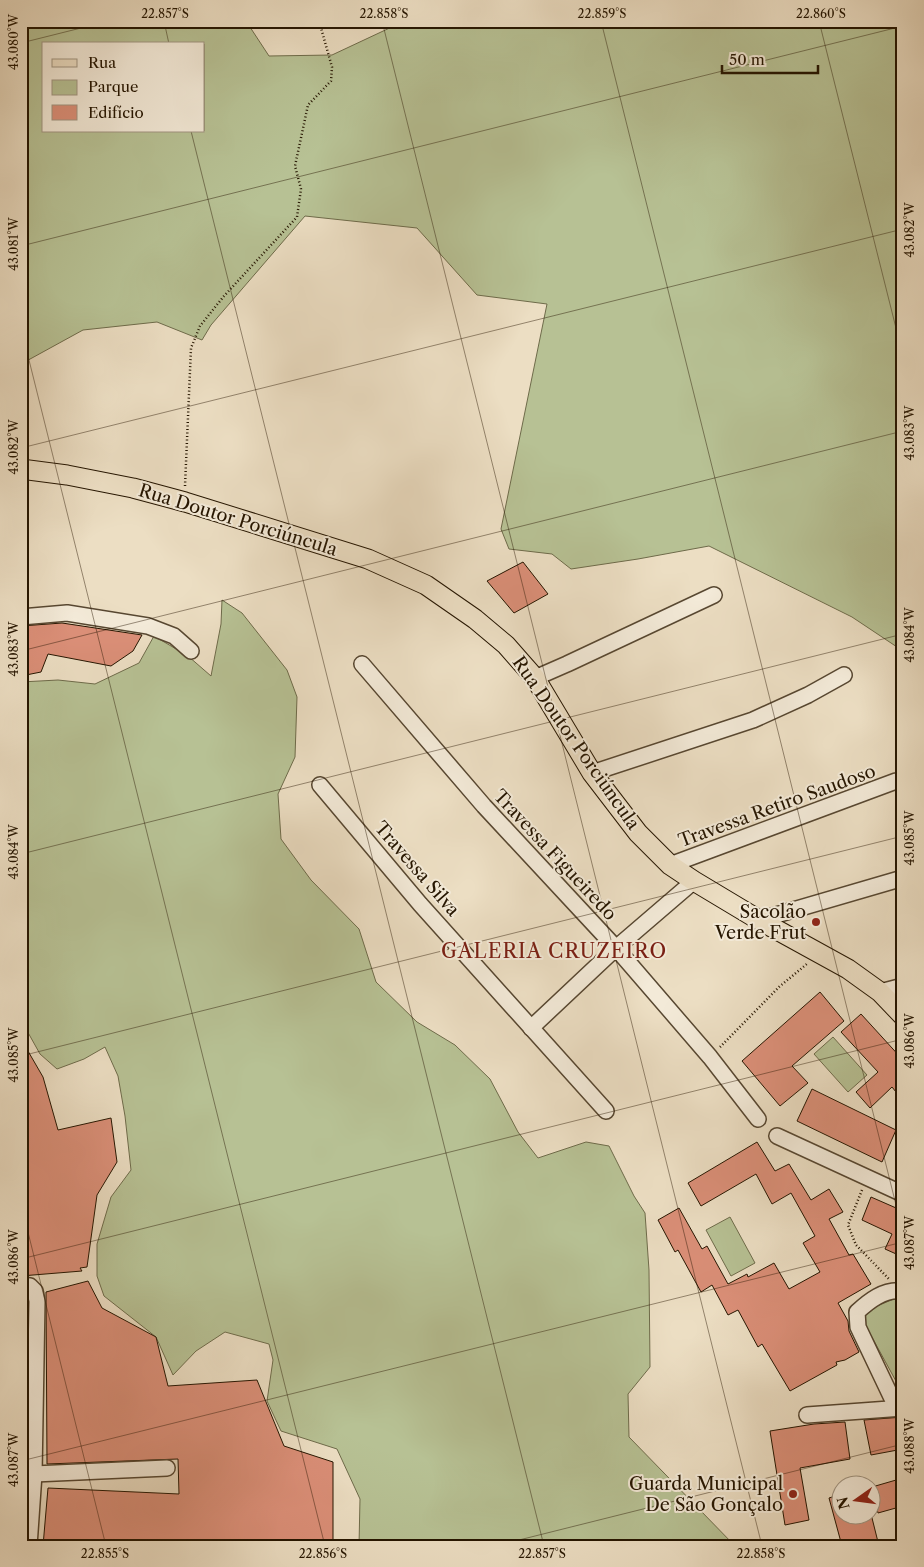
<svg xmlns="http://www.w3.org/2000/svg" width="924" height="1567" viewBox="0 0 924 1567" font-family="'Libre Caslon Text',serif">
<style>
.green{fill:#b7c194;stroke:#6e6b4a;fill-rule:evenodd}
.building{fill:#db8f78;stroke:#251500}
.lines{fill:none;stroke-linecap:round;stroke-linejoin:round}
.minor-casing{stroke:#574731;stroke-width:18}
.major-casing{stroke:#251500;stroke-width:21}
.path{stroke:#251500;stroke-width:2.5;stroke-dasharray:1 2.5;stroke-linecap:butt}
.minor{stroke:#f3ead8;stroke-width:15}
.major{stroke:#ecdec3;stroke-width:19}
.ticks{fill:none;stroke:#251500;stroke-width:1;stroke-opacity:0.45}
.poi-dot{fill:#8f2418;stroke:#f3ead8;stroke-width:2}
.labels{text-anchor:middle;stroke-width:4;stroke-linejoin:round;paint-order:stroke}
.street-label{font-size:18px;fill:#251500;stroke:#f3ead8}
.poi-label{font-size:18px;fill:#251500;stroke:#f3ead8;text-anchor:end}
.quarter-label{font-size:20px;letter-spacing:1px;fill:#7a1f14;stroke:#f3ead8}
.neatline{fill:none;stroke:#251500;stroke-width:2}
.ticks-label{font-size:12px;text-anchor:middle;fill:#251500}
</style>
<rect width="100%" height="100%" fill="#ecdec3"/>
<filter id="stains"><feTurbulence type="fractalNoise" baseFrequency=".004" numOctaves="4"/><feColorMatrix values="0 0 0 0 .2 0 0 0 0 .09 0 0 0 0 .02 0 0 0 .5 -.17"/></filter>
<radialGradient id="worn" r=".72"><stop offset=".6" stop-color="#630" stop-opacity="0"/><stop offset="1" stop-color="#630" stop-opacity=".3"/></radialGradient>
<g class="green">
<path d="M21,21H246L269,56L332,55L396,25L399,21H903V651L852,617L709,546L638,559L571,569L552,554L509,549L501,529L547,304L477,295L417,228L305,216L211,325L202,340L157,322L83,330L21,364ZM44,44H204V131H44Z"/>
<path d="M222,600L242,613L287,670L297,697L295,757L278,794L281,839L311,880L359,929L376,982L417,1022L455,1045L490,1079L518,1132L538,1158L586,1142L609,1146L634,1196L645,1213L649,1270L650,1367L628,1394L629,1437L735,1546H359L360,1499L337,1449L281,1431L267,1401L273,1360L269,1344L225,1332L196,1351L173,1375L156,1337L104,1296L97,1276V1244L111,1197L131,1170L125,1116L118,1076L105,1047L84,1059L57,1069L40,1054L21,1020V682L58,680L95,684L139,663L154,636L188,656L211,676L221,624Z"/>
<path d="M833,1037L867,1075L848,1092L814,1054Z"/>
<path d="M730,1217L755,1263L731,1276L706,1230Z"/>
<path d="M896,1298L903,1303V1394L862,1319L870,1309Z"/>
</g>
<g class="building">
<path d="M523,562L548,594L514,613L487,581Z"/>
<path d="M62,623L142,635L133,651L111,666L48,654L41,672L21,676V626Z"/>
<path d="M820,992L844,1021L792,1066L808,1083L780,1106L742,1061Z"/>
<path d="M861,1014L903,1060V1086L896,1092L892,1087L870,1108L856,1092L878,1072L841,1032Z"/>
<path d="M21,1039L43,1077L58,1130L111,1118L117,1162L97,1195L87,1267L80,1268L82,1271L21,1276Z"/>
<path d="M812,1089L896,1130L882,1162L797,1121Z"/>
<path d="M757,1142L775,1171L789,1164L811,1200L829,1189L843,1212L829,1219L849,1255L853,1254L871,1284L838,1303L848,1321L849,1331L859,1352L845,1360L836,1362L837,1365L790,1391L762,1344L758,1347L738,1310L728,1315L712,1285L701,1292L678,1250L675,1252L658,1220L679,1208L702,1249L707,1246L728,1284L747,1274L748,1277L774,1263L789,1289L820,1272L803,1243L815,1236L791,1193L772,1204L756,1174L701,1206L688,1183Z"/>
<path d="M871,1197L903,1211V1257L885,1249L892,1234L862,1220Z"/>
<path d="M88,1281L102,1308L156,1337L168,1386L257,1380L284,1446L333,1462V1546H43L48,1488L179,1494L178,1459L47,1464L46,1292Z"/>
<path d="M903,1417V1449L871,1455L864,1420Z"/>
<path d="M845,1422L850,1459L800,1468L809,1520L785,1525L770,1431L814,1424Z"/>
<path d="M903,1478V1506L878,1513L872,1487Z"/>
<path d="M842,1494V1514H871L879,1546H842L829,1498Z"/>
</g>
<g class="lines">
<g class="minor-casing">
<g id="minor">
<path d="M21,617L67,613L148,626L174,636L191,651"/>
<path d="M362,664L484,806L616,948L710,1057L758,1119"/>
<path d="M535,678L567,664L714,595"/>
<path d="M592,773L753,720L808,695L844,675"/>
<path d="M320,785L420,904L606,1111"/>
<path d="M670,865L896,781"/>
<path d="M759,920L903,878"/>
<path d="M880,992L903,986"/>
<path d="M531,1028L616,948L694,881"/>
<path d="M777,1136L903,1194"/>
<path d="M21,1285L30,1286L35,1291L37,1301L34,1474L29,1546"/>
<path d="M897,1409L858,1327L857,1312C869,1301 884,1289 901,1291L903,1293"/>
<path d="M807,1415L903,1408"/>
<path d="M34,1474L167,1468"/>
</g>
</g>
<g class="major-casing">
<path id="major" d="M21,469L67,475L133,488L185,502L368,559L426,585L475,619L506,645L535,678L592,773L638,833L670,865L694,881L759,920L848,969L880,992L903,1016"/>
</g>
<g class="path">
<path d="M185,486L191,348L200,326L224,296L297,217L301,189L295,166L308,105L331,81L332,67L319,21"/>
<path d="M720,1047L779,987L808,963"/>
<path d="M862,1190L848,1225L856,1245L889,1279"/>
</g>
<use href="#minor" class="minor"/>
<use href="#major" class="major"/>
</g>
<path class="ticks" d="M164,21L169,44M382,21L762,1546M601,21L903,1233M819,21L903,356M21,43L109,21M191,131L544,1546M21,246L903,26M21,328L325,1546M21,448L903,229M21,651L903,431M21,854L903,634M21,1056L903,836M21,1204L106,1546M21,1259L903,1039M21,1461L903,1242M495,1546L903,1444"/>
<g class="poi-dot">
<circle cx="816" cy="922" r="5"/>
<circle cx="793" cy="1494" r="5"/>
</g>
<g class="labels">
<g class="street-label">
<text transform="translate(238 520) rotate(17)" y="6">Rua Doutor Porciúncula</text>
<text transform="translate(576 743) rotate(55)" y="6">Rua Doutor Porciúncula</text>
<text transform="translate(777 806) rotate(-20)" y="6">Travessa Retiro Saudoso</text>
<text transform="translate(555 855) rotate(47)" y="6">Travessa Figueiredo</text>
<text transform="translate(417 869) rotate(49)" y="6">Travessa Silva</text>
</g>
<g class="poi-label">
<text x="806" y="918">Sacolão<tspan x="806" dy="21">Verde Frut</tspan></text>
<text x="783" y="1490">Guarda Municipal<tspan x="783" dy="21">De São Gonçalo</tspan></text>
</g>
<g class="quarter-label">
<text x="554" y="958">GALERIA CRUZEIRO</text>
</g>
</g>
<rect width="924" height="1567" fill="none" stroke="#ecdec3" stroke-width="55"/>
<rect x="42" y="42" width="162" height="90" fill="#f3ead8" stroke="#a19582"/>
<rect x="52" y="59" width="25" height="8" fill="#ecdec3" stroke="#a19582"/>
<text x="88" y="68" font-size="15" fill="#251500">Rua</text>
<rect x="52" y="80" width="25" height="15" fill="#b7c194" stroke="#a19582"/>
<text x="88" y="92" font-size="15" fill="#251500">Parque</text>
<rect x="52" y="105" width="25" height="15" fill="#db8f78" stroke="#a19582"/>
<text x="88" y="118" font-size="15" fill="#251500">Edifício</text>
<g transform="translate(856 1500) rotate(256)"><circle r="24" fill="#f3ead8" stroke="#a19582"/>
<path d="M0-4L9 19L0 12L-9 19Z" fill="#8f2418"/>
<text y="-8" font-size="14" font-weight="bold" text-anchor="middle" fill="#251500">N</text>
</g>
<path d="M722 65v8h96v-8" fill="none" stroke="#251500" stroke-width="2.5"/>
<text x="729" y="65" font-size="15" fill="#251500" stroke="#f3ead8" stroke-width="4" paint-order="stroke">50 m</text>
<rect x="28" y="28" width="868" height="1512" class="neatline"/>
<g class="ticks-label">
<text x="165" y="18">22.857°S</text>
<text x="384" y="18">22.858°S</text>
<text x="602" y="18">22.859°S</text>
<text x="821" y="18">22.860°S</text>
<text transform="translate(14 42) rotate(-90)" y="4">43.080°W</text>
<text transform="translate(910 230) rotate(-90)" y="4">43.082°W</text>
<text transform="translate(14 244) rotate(-90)" y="4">43.081°W</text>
<text transform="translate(910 433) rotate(-90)" y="4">43.083°W</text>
<text transform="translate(14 447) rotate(-90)" y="4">43.082°W</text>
<text transform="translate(910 635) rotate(-90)" y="4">43.084°W</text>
<text transform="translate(14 649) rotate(-90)" y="4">43.083°W</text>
<text transform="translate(910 838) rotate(-90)" y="4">43.085°W</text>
<text transform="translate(14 852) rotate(-90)" y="4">43.084°W</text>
<text transform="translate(910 1041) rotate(-90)" y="4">43.086°W</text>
<text transform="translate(14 1055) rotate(-90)" y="4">43.085°W</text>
<text transform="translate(910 1243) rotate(-90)" y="4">43.087°W</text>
<text transform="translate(14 1257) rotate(-90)" y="4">43.086°W</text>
<text transform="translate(910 1446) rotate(-90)" y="4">43.088°W</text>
<text transform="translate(14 1460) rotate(-90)" y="4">43.087°W</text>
<text x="105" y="1558">22.855°S</text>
<text x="323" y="1558">22.856°S</text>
<text x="542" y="1558">22.857°S</text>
<text x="761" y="1558">22.858°S</text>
</g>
<rect width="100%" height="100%" filter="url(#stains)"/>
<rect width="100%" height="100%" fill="url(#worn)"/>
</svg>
